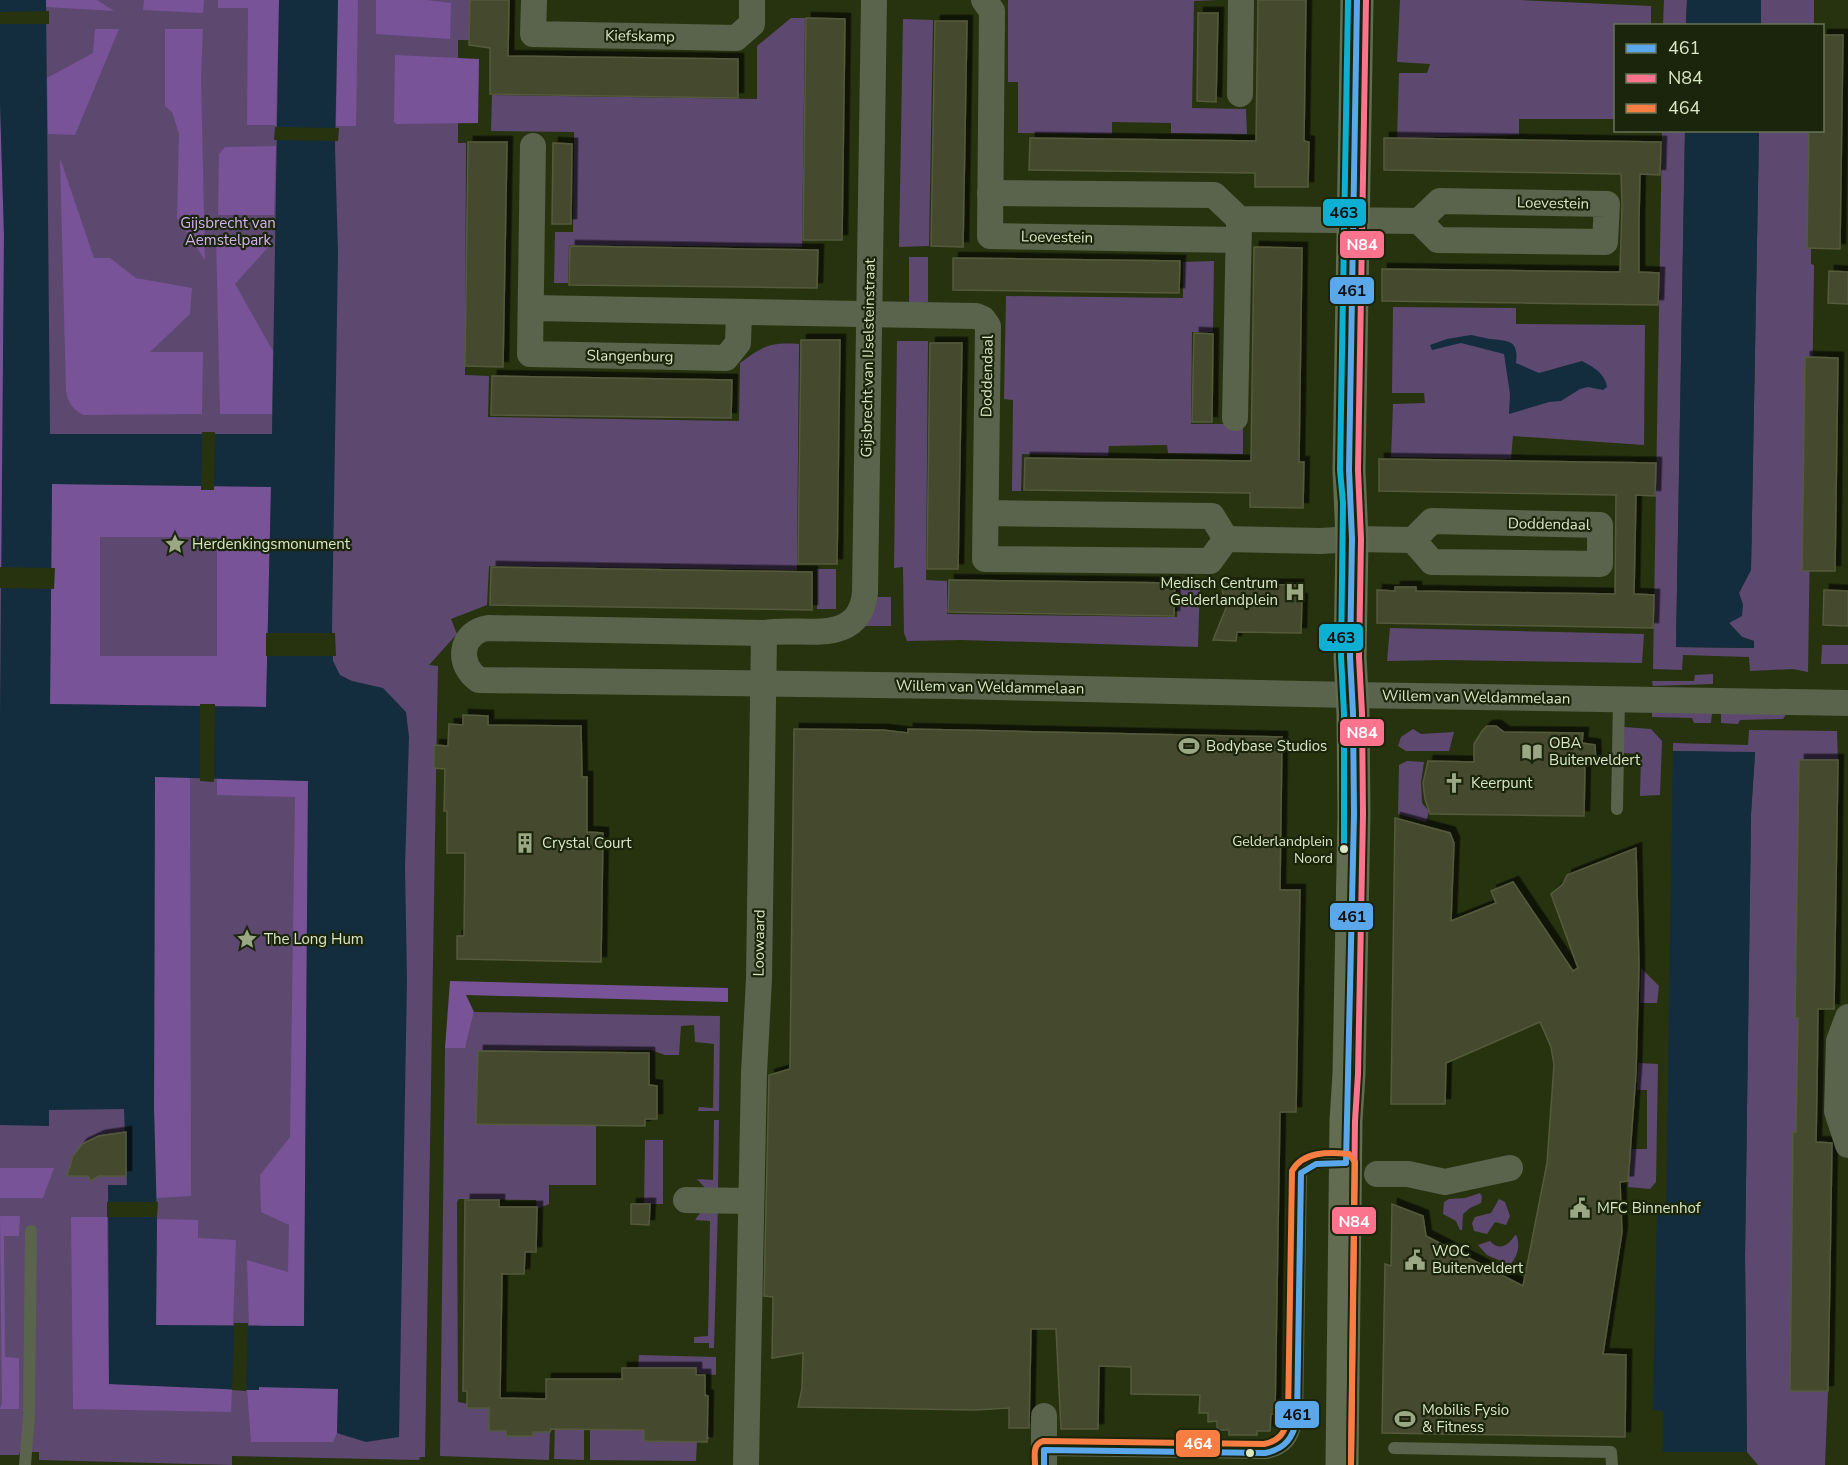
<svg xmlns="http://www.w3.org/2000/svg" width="1848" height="1465" viewBox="0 0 1848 1465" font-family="'Nunito Sans',sans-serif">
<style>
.green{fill:#5d4870}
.forest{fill:#785398;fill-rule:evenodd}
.water{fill:#132d3e;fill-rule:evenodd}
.pier{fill:#27330f}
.building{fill:#44492e;stroke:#565a3d;stroke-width:1.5;filter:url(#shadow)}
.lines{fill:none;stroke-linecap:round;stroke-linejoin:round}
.lane{stroke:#5a634c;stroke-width:12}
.street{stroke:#5a634c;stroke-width:26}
.secondary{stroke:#626c50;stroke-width:33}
.bus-1-casing{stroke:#1b250b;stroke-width:10}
.bus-2-casing{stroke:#1b250b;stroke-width:10}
.bus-3-casing{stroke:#1b250b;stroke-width:10}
.bus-4-casing{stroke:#1b250b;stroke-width:10}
.bus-1{stroke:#5aa8eb;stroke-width:6}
.bus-2{stroke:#fc738d;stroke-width:6}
.bus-3{stroke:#f77d43;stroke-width:6}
.bus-4{stroke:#0dafd3;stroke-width:6}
.bus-dot{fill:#d8e7c6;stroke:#1b250b;stroke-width:2}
.labels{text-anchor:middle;stroke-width:4.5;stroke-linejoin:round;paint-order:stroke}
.bus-label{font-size:14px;fill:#d8e7c6;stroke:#1b250b;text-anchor:end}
.street-label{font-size:15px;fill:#d8e7c6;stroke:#1b250b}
.park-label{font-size:15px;fill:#d4b2f5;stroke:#1b250b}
.poi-label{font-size:15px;fill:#d8e7c6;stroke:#1b250b;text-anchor:start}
.line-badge{stroke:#1b250b;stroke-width:2}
.badge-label{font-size:16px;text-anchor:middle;font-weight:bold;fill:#fff}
.pale-badge-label{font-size:16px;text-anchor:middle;font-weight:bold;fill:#111}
</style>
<defs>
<filter id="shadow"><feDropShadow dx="5.5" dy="-5.5" stdDeviation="0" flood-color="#0009"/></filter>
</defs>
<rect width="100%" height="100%" fill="#27330f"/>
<g class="green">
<path d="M0,0H470L472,40H458V143H466L465,375L489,376L488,417L739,421L740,363C763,346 770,342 799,344L797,570L489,566L487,605L451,619L457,634L429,665L438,666L437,716L425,1457H420L419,1460L232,1456V1465L39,1460V1452H20L19,1455H0Z"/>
<path d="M1008,0H1218L1194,1L1192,108L1246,109L1247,134L1171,133V123L1112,122V134L1018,133V82H1008Z"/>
<path d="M1400,0H1521L1651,6V25L1616,26L1615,119H1519V135L1397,138L1399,73H1427L1430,64L1397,62Z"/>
<path d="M1664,0H1687L1686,25H1663Z"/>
<rect x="1761" y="0" width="53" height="25"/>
<path d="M791,18H805L802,247L569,245L568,283H554L555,232H573L574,132L491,131L492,95L757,99V46Z"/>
<path d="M903,19L933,20L929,246L899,247Z"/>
<path d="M1662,131H1685L1676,647L1753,648L1754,641L1742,637L1729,623L1743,605L1739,593L1751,569L1759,131H1812L1811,264L1814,265V268L1808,672L1793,669L1750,671L1749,657L1683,655L1682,670L1653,669Z"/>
<rect x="909" y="257" width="19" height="45"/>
<path d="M1214,261L1213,332H1192L1191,424H1243V454L1168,453L1167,445L1109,446L1108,456L1022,454L1021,491H1012L1013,400L1004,399L1006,296L1183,298V262Z"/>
<path d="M1393,307L1516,308V324L1645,325L1644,445L1513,436L1511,459L1391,457L1393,404L1425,403L1424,393H1392Z"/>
<path d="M897,341H928L926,580L947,581V614L1177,617L1178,585H1200L1198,647L962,640L907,641L904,633L903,567L894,568Z"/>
<rect x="817" y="569" width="19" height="40"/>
<path d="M875,597H891V626H861Z"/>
<path d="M1390,628L1644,634L1642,663L1445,660L1387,661Z"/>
<path d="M1822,645H1848V664H1821Z"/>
<path d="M1713,674V684L1653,686L1652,681H1694L1695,675Z"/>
<path d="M1652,710L1712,713L1711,723H1694L1692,718L1652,717Z"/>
<path d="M1721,713H1787L1783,719L1740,720L1738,724L1721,723Z"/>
<path d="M1624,727L1651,729L1662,741L1660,795L1640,796L1641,754L1623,753Z"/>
<path d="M1413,729L1421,734L1454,732L1449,751H1406L1398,746L1401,737Z"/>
<path d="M1749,730L1837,731L1838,760L1796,1004L1828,1391L1825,1465H1758L1747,1452L1745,1256L1751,814L1755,753L1673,751V743L1748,745Z"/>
<path d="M1407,761L1424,762L1421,782L1422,803L1429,811L1426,822L1398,814L1399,765Z"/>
<path d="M1641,968L1659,986L1657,1003H1640Z"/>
<path d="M474,1012L720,1016L719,1111H698L699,1107L713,1108L714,1044L695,1042L694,1025L681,1026L679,1055H665L651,1050L478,1051L476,1124L596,1125V1185H549V1204L537,1209L536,1200L459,1199L457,1202L458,1402L490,1408L489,1431L550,1432L549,1460L440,1456L445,1048L465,1047Z"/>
<path d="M1638,1063L1658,1064L1656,1182L1650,1189L1628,1187L1631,1149H1647V1090H1637Z"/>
<path d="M714,1120H719L718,1190L705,1188L697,1179L713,1180Z"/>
<path d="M645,1140H663V1204H644Z"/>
<path d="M1480,1193L1482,1197L1481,1203L1470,1208L1463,1214L1462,1230H1460L1456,1221L1443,1214L1444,1202L1449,1199L1465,1198Z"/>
<path d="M1499,1199L1505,1202L1510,1216L1506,1225L1495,1222L1487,1234L1474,1231L1472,1223L1475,1217L1491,1213Z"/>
<path d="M718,1207L714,1348H709V1343H694V1337L708,1336L710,1221L695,1220L703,1209Z"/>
<path d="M1515,1235L1517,1236C1520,1248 1518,1255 1510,1265L1487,1255L1478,1245L1490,1241C1499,1252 1509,1245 1515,1235Z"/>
<path d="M639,1355L716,1357V1375L638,1368Z"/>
<path d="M708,1418L709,1439L697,1440L696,1461L590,1460V1429L623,1428Z"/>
<path d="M555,1422L584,1429V1460L554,1459Z"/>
</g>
<g class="forest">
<path d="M46,0H97L114,11L46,7Z"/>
<path d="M144,0H204L203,13L143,10Z"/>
<path d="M218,0H279L276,125H247L248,8H218Z"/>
<path d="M338,0H358L356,126H336Z"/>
<path d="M376,0H426L451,3L450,39L376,34Z"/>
<path d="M95,29H119L75,135L48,134L47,78L93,53Z"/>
<path d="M165,29H203L201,78L205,260L177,218L179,134L172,112L165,106Z"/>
<path d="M395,55L479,59L478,123L396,124L394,122Z"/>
<path d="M0,104L4,235L3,567H0Z"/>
<path d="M276,146L274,215H218L219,154L225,147Z"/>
<path d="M60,158L94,258H110L136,278L192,288L190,314L150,352H203L202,414L83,415C73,409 68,403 66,391Z"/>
<path d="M216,237L272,243L235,284L273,351L272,414H220Z"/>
<path d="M52,484L271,487L266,707L50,704ZM100,537H217V656H100Z"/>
<path d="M155,777H190L191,1196L156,1198L154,1109Z"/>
<path d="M217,779L308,781L304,1326L260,1327V1325H249L247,1260L288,1272L289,1225L261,1212L260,1175L290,1137L295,797L217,795Z"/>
<path d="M450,981L728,988V1002L466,995L474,1012L465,1048H445Z"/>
<path d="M0,1168H54L43,1198H0Z"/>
<path d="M0,1216H20L19,1236H4L5,1357L19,1358V1409H0L2,1403Z"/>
<path d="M71,1217H107L109,1384L219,1388L232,1390L231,1412L73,1409Z"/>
<path d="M157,1219L198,1220V1238L236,1240L233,1325H156Z"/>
<path d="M259,1387L339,1389L337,1433L333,1442H251L247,1390H258Z"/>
</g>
<g class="water">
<path d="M0,0H46L50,434H272L279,0H338L335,147L338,253L332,628L333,661L340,675L352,681L383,688L406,712L409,737L405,867L407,980L399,1437L366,1442L337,1433L338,1389L259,1387V1390H246L109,1384L108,1185H127L124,1109L49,1110V1126L0,1125V719L4,235L0,104ZM52,484L271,487L266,707L50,704ZM155,777L308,781L304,1326L156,1325L157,1219L154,1109Z"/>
<path d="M1687,0H1761V25H1686Z"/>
<path d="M1685,131H1759L1751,570L1739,593L1743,605L1742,616L1729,623L1742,637L1754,641V648L1676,647Z"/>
<path d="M1471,335C1477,336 1484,338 1490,339C1509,341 1519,340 1516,363L1539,373L1582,361C1593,367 1605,373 1607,387L1603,390L1588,387L1580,389L1561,401L1549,402L1509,414L1510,394L1504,354L1461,343L1432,350L1430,345L1447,339Z"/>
<path d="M1673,751L1755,752L1751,814L1745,1256L1747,1452H1663V1411L1653,1410L1657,1213L1666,1208Z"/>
</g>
<g class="pier">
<path d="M49,11V24H0V12Z"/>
<path d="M275,127L339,128L338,141L274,140Z"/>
<path d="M202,432H215L214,490H201Z"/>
<path d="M0,567L55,568L54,589L0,588Z"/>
<path d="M266,633H335L336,656H266Z"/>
<path d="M200,704H215L214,782L200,781Z"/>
<path d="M107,1202H158L157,1217H107Z"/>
<path d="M234,1323H248L246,1391L232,1390Z"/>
</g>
<g class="building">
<path d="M470,0H509L508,56L738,59V98L490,94V48L469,45Z"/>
<path d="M1258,0H1306L1304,141L1309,142L1308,187H1255V173L1029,170L1030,138L1256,141Z"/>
<path d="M1198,13H1218L1216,102L1197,101Z"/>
<path d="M806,18L845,19L842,240H803Z"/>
<path d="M935,21H967L963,247L931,246Z"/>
<path d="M1822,35H1843L1840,249L1807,248L1809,130H1822Z"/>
<path d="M1384,138L1661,142L1660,175L1640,174L1639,219V272L1659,273L1658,305L1382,301V269L1620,272L1622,205L1621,174L1384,170Z"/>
<path d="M468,142H507L503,367L465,366Z"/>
<path d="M553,143L572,144L571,224H552Z"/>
<path d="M570,246L818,250L817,288L569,285Z"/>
<path d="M1254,247L1302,248L1299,462H1304L1303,508L1250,507V493L1024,490L1025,458L1251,461Z"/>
<path d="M953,258L1180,261L1179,293L953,290Z"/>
<path d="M1829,271L1848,272V304L1828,303Z"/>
<path d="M1194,333L1213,334L1212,422H1192Z"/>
<path d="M801,340H840L837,564H798Z"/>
<path d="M930,343H962L958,569H927Z"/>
<path d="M1805,357L1838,358L1835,571H1802Z"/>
<path d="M492,376L732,380L731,418L491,415Z"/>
<path d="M1379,459L1656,463L1655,496L1636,495L1634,594L1654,595L1653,628L1377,623V590L1395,591V587H1416V591L1615,594L1616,495L1379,491Z"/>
<path d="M491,567L812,572V610L490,605Z"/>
<path d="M949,580L1175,583L1174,616L948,612Z"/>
<path d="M1221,584L1298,585V599H1302L1301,633L1237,632L1236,641L1213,640L1226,608Z"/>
<path d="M1824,590L1848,591V626L1823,625Z"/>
<path d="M463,715L488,716V725L581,726L582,777H587V832L603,833L601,962L457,959V936H464L465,853H447V811H444L445,769L434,768V745L448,746L449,724L463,725Z"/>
<path d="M1487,726H1496L1504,732L1583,733L1582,743L1595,745L1596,765H1585L1584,816L1430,814L1425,799L1423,783L1428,761L1474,762V744L1482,731Z"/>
<path d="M794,729L883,730L908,733V729L1282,737L1280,890H1300L1296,1112H1280L1275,1414H1271L1270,1431H1257V1435H1229V1430H1217V1421L1208,1422V1413H1199L1200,1395L1131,1394V1367L1099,1366L1098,1429H1061L1056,1329H1031L1029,1428H1009V1408L975,1410L798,1407L802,1388L803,1353L772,1358L773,1297L764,1296L769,1075L790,1069Z"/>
<path d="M1799,760H1838L1834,1009H1818L1817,1089L1816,1142L1832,1143L1828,1391H1790L1793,1132H1796L1798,1018H1795Z"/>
<path d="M1395,818L1450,833L1454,843L1451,921L1496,903L1491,891L1513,882L1573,971L1578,968L1551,894L1563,884L1567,875L1636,848L1639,966L1636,1073L1628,1181L1620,1182L1622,1232L1603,1354L1626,1355L1625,1437L1382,1433L1385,1264L1391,1266L1392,1204L1423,1216L1426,1236L1523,1286L1547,1163L1554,1065L1551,1047L1540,1022L1446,1063L1445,1104H1391Z"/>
<path d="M478,1051L649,1053V1085L657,1086V1119H645V1126L476,1124Z"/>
<path d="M126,1132V1176H99L91,1181L88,1176H67L73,1156L82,1144L99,1136Z"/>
<path d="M465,1200H499V1207H537L536,1252H525L524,1274H502L500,1398L546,1399V1379H622V1368H696V1375H705V1395L708,1396L707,1442L644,1441V1430L551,1429L550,1432H533V1436H506V1431H489V1408H467V1391H463Z"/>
<path d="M631,1204H650L649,1225L631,1224Z"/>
</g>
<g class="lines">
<g class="lane">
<path d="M1617,809L1619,699"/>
<path d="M1394,1448L1611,1452L1612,1465"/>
<path d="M1044,1450L1265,1453C1286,1450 1293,1439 1297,1419L1301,1173C1312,1159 1328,1163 1345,1163"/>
<path d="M25,1465L29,1416L31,1231"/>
</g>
<g class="street">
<path d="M534,0L533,34L736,38L752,24V0"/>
<path d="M874,0L865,593C859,648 801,626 764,633L488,628C460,632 456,665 479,680L952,686L1352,695L1848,703"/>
<path d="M984,0L992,11L990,236L1238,240"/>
<path d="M1240,94L1241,0"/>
<path d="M533,146L530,354L726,358L738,343L739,312"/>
<path d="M990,193L1214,195L1239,219L1419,221L1438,240L1605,242L1607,204L1440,201L1419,221"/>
<path d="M531,308L976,316L983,319L988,326L985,559L1210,561L1226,539"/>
<path d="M1235,418L1239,224"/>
<path d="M986,513L1212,516L1226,539"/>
<path d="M1226,539L1321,541L1352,539L1413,540L1432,521L1600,525V564L1432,562L1413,540"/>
<path d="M1848,1017L1839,1041L1837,1111L1848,1145"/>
<path d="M1377,1174H1408L1445,1182L1510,1168"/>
<path d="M686,1200L751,1201"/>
<path d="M746,1465L754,1073L759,979L764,633"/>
<path d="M1044,1465V1416"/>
</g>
<path class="secondary" d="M1342,1465L1346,1121L1349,1074L1354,814L1353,713L1350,657L1352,539L1349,470L1357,0"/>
<g class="bus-1-casing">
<path id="bus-1" d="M1044,1465V1450L1265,1453C1285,1449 1293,1438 1297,1419L1301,1173L1316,1164L1346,1163L1354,814L1353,713L1350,657L1352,539L1349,470L1357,0"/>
</g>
<g class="bus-2-casing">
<path id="bus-2" d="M1351,1465L1355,1121L1358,1074L1363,814L1362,713L1359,657L1361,539L1358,470L1366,0"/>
</g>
<g class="bus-3-casing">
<path id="bus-3" d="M1035,1465C1035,1455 1032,1445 1043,1441L1264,1444C1279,1441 1285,1433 1288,1418L1292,1171C1303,1151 1329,1152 1349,1154L1355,1162L1351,1465"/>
</g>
<g class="bus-4-casing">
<path id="bus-4" d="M1344,850V713L1341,657L1343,503L1340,470L1348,0"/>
</g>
<use href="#bus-1" class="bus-1"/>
<use href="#bus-2" class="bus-2"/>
<use href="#bus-3" class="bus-3"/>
<use href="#bus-4" class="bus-4"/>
</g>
<defs>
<g id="sight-bare" transform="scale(1.62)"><path d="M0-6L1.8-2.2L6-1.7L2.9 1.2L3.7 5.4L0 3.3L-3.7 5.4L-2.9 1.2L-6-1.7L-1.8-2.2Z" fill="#9aa886" stroke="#1b250b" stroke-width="2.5" paint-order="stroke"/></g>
<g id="hospital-bare" transform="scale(1.62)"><path d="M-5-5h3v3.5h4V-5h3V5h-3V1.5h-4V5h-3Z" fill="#9aa886" stroke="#1b250b" stroke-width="2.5" paint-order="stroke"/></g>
<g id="stadium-bare" transform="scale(1.62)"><path d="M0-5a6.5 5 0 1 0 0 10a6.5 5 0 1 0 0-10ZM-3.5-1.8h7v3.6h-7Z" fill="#9aa886" stroke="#1b250b" stroke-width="2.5" paint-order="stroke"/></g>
<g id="library-bare" transform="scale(1.62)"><path d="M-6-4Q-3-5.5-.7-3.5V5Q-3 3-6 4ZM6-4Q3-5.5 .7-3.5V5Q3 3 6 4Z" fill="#9aa886" stroke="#1b250b" stroke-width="2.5" paint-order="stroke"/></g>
<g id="church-bare" transform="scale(1.62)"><path d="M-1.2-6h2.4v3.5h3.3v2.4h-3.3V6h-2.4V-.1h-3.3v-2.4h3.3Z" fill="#9aa886" stroke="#1b250b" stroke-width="2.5" paint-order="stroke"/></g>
<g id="building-bare" transform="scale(1.62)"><path d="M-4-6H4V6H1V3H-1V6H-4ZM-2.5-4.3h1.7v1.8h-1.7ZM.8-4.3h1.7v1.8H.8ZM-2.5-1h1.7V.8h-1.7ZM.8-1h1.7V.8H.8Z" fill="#9aa886" stroke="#1b250b" stroke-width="2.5" paint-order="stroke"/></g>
<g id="civic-bare" transform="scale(1.62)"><path d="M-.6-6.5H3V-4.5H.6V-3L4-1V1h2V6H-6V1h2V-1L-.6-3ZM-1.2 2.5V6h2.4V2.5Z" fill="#9aa886" stroke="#1b250b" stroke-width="2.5" paint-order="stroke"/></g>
</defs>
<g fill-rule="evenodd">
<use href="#sight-bare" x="175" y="544"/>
<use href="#hospital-bare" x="1295" y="592"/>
<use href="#stadium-bare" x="1189" y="746"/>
<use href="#library-bare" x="1532" y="752"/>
<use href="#church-bare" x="1454" y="783"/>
<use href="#building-bare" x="525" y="843"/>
<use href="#sight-bare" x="247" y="939"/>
<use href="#civic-bare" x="1580" y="1208"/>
<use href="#civic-bare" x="1415" y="1260"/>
<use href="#stadium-bare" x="1405" y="1419"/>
</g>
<g class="bus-dot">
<circle cx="1344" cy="849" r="5"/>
<circle cx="1250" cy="1453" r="5"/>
</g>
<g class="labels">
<g class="bus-label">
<text x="1333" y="846">Gelderlandplein<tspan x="1333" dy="17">Noord</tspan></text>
</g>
<g class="street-label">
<text transform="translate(640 36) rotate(1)" y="5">Kiefskamp</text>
<text transform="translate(1553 203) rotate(1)" y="5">Loevestein</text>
<text transform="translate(1057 237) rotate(1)" y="5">Loevestein</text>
<text transform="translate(630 356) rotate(1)" y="5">Slangenburg</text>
<text transform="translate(868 358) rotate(-89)" y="5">Gijsbrecht van IJselsteinstraat</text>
<text transform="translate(987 376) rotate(-89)" y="5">Doddendaal</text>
<text transform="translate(1549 524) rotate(1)" y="5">Doddendaal</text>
<text transform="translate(990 687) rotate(1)" y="5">Willem van Weldammelaan</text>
<text transform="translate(1476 697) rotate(1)" y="5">Willem van Weldammelaan</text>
<text transform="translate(759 943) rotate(-89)" y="5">Loowaard</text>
</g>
<g class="park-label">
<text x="228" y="228">Gijsbrecht van<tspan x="228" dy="17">Aemstelpark</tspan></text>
</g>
<g class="poi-label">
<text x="192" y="549">Herdenkingsmonument</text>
<text x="1278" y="588" text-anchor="end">Medisch Centrum<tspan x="1278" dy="17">Gelderlandplein</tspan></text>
<text x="1549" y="748">OBA<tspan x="1549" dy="17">Buitenveldert</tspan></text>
<text x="1206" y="751">Bodybase Studios</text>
<text x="1471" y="788">Keerpunt</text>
<text x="542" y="848">Crystal Court</text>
<text x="264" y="944">The Long Hum</text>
<text x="1597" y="1213">MFC Binnenhof</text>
<text x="1432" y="1256">WOC<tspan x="1432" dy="17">Buitenveldert</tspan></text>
<text x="1422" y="1415">Mobilis Fysio<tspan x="1422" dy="17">&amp; Fitness</tspan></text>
</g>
</g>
<g class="line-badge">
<rect x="1322" y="198" width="45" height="29" rx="6" fill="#0dafd3"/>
<rect x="1339" y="230" width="46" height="29" rx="6" fill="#fc738d"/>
<rect x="1329" y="276" width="46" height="29" rx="6" fill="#5aa8eb"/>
<rect x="1318" y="623" width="46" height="29" rx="6" fill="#0dafd3"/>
<rect x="1339" y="718" width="46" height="29" rx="6" fill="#fc738d"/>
<rect x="1329" y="902" width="45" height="29" rx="6" fill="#5aa8eb"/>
<rect x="1331" y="1206" width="46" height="29" rx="6" fill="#fc738d"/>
<rect x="1274" y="1400" width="46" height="29" rx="6" fill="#5aa8eb"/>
<rect x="1175" y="1429" width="46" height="29" rx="6" fill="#f77d43"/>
</g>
<g class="badge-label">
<text x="1362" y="250">N84</text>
<text x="1362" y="738">N84</text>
<text x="1354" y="1227">N84</text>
<text x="1198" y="1449">464</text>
</g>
<g class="pale-badge-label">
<text x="1344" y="218">463</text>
<text x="1352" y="296">461</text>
<text x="1341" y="643">463</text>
<text x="1352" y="922">461</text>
<text x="1297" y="1420">461</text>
</g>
<rect x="1614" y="24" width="210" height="108" fill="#1b250b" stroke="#677356" stroke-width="1.5"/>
<rect x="1626" y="44" width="30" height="9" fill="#5aa8eb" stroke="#677356" stroke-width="1.5"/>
<text x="1668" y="54" font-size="18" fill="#d8e7c6">461</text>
<rect x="1626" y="74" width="30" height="9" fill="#fc738d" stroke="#677356" stroke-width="1.5"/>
<text x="1668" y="84" font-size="18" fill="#d8e7c6">N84</text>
<rect x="1626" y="104" width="30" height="9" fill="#f77d43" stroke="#677356" stroke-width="1.5"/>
<text x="1668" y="114" font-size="18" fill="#d8e7c6">464</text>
</svg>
